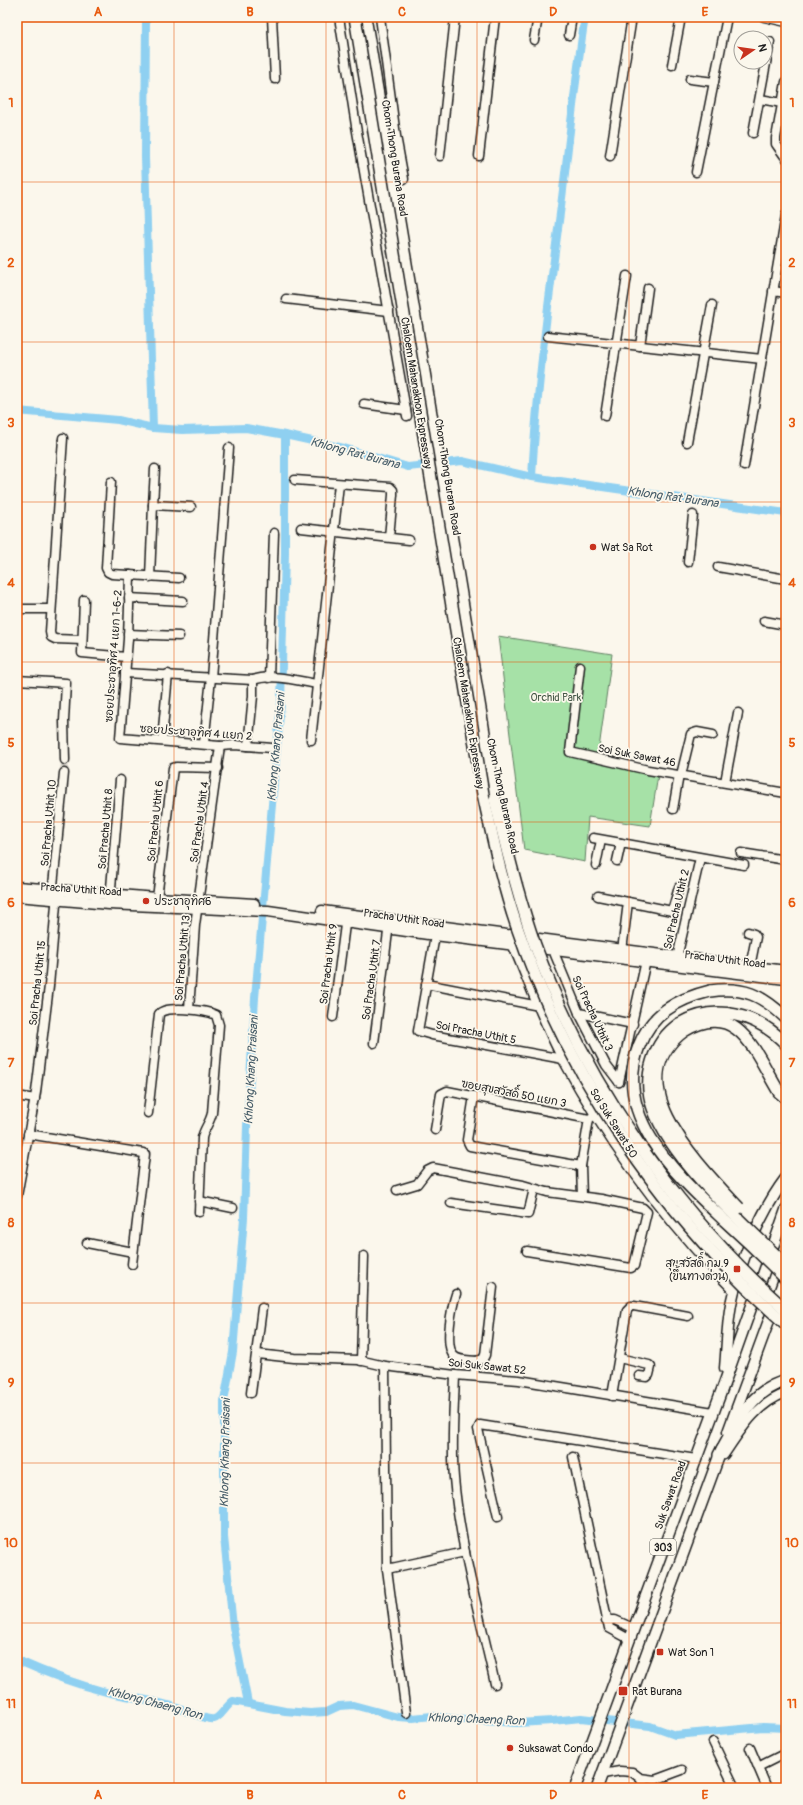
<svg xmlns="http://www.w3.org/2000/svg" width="803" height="1805" viewBox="0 0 803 1805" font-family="Pangolin,'Playpen Sans Thai',sans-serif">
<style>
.green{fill:#a6e1a7;stroke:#617e62}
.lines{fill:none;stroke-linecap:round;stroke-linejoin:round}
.canal{stroke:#8fd0f1;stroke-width:8}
.minor-tunnel{stroke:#dad6cd;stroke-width:8;stroke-dasharray:8 4;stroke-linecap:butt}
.minor-casing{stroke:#1c1c1c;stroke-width:11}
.major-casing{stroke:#1c1c1c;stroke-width:13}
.highway-casing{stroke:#1c1c1c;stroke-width:14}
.minor{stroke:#fbf7ec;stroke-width:8}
.major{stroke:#fbf7ec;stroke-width:10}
.highway{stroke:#fbf7ec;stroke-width:11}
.highway-bridge-casing{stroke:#1c1c1c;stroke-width:14;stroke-linecap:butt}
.highway-bridge{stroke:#fbf7ec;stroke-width:11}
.grid{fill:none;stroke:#e8590c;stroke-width:1;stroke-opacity:0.55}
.poi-dot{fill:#c8321e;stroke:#fbf7ec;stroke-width:1.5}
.labels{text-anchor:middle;stroke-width:3.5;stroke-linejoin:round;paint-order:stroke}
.shield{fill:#fbf7ec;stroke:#5f5e5a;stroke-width:1}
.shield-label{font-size:10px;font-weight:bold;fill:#1c1c1c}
.street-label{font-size:11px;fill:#1c1c1c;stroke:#fbf7ec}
.poi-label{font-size:11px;fill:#1c1c1c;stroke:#fbf7ec;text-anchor:start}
.park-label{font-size:11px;fill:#455746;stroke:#fbf7ec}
.water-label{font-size:12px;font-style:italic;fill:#445b67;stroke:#fbf7ec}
.neatline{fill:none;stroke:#e8590c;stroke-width:1.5}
.grid-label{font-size:13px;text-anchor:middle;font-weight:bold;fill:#e8590c}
</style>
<rect width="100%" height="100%" fill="#fbf7ec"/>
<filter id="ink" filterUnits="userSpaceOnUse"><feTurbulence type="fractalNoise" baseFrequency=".025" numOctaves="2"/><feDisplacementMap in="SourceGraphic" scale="8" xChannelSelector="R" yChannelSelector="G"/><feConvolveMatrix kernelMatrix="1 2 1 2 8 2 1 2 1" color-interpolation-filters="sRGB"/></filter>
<g filter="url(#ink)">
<path class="green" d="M498,636L612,654L597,763L658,775L650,826L588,817L585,862L524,850Z"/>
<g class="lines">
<g class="canal">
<path d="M146,17L145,157L153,428"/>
<path d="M17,411L118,420L153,428L182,430L246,428L285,435L344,448L408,467L462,461L532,477L786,513"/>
<path d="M532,477C537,386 549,297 561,206C569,143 575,80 585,17"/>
<path d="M17,1660C46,1673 75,1684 106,1692C126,1697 148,1699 168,1705C176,1707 208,1721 214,1719C220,1718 226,1706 233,1701L285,1711L310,1713L326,1712L339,1706L353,1705L398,1717L413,1718L432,1716L465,1720L518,1723L552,1721L581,1718L650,1726L675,1735L763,1727L786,1728"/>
<path d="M248,1703L233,1627L224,1537V1401L233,1352L244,1218L247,1127L255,998L281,702L285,554V435"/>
</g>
<path class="minor-tunnel" d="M64,773L65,760"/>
<g class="minor-casing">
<g id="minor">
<path d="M272,17L275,79"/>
<path d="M339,17L356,126L407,416"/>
<path d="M380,17L396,136L404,179"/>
<path d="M764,17L786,22"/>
<path d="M569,35L572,17"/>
<path d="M534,40L538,17"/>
<path d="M672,65L681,17"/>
<path d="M690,79L714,82"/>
<path d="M786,82L776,138V144L786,158"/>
<path d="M760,99L782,103"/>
<path d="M753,133L770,42"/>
<path d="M440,156L455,17"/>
<path d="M479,156L495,17"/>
<path d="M610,156L632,17"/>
<path d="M696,172L727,17"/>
<path d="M773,291L786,293"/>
<path d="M286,299L389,311"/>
<path d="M548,336L762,359"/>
<path d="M640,346L648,288"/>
<path d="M364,404L406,410"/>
<path d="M605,416L627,276"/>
<path d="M63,438L50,632L51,637L55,639L82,640"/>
<path d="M687,442L712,305"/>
<path d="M744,466L786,215"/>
<path d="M295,480L390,487L393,490V495L389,537"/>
<path d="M111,482L106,568L108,572L112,574L179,578"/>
<path d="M153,505L155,469"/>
<path d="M301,528L409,540"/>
<path d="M688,562L693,515"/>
<path d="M718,567L786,579"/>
<path d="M130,575L128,639L120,738L220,746L235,745L272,748"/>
<path d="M150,577L153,505L191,507"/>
<path d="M129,598L183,601"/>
<path d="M84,600L82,653L126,657"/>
<path d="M17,609H51"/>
<path d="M764,621L786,625"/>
<path d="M128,634L179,636"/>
<path d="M580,666L570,752L648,770L786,793"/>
<path d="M125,673L253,680C272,673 298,681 317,684"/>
<path d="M269,678L274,533"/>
<path d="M17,680L66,683L64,721L65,760"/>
<path d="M162,740L168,674"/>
<path d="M311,740L339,484"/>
<path d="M204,743L211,678L229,448"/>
<path d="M248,746L253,696V680"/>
<path d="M681,775L691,734L697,732L713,735"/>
<path d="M725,782L738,713"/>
<path d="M673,809L679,775"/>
<path d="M593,838L744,865"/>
<path d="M741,853L786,860"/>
<path d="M617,861L621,843"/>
<path d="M596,865L601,840"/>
<path d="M52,896L64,773"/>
<path d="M598,896L628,902L622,951"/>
<path d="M157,898L173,768L176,767L218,768"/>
<path d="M110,900L120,780"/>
<path d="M628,902L672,911L679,887"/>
<path d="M436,930L418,1031L432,1035L563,1059"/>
<path d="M748,932L754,934L756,937L750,967"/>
<path d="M512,944C529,983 543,1023 563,1060C609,1145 666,1222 734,1291"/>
<path d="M553,950L579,1013L606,1065L619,1082"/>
<path d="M676,962L700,858"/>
<path d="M426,984L539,1006"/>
<path d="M189,1009L195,925L220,746"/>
<path d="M579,1013L633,1024"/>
<path d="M333,1017L346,917"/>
<path d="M374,1043L389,924"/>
<path d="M619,1082L647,956"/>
<path d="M17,1096L35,1099"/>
<path d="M474,1096L467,1140L470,1146L581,1166"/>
<path d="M148,1113L159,1014C165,1005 206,1010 216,1015L219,1025L212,1113C210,1123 204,1128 202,1138L199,1212"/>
<path d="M435,1130L441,1094L447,1091L589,1119L595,1115"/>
<path d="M28,1134L143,1153L145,1154L132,1264"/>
<path d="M397,1190L417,1184L427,1171L433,1168L523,1185L547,1192L601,1199L643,1208L647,1212L634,1266L631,1268L527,1251"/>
<path d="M17,1196L36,1092L49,986L57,893"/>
<path d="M582,1196L581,1166L589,1119"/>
<path d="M199,1201L233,1208"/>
<path d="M451,1203L528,1214L534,1189"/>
<path d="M87,1243L133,1252"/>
<path d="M456,1294C452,1306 444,1346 454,1356C459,1361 469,1360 476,1361L474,1376"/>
<path d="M257,1354L294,1358L359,1360L385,1366L455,1375L519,1380L713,1412"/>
<path d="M619,1358L649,1365L651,1367L649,1375L647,1377L639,1376"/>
<path d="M361,1361L364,1256"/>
<path d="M476,1361L483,1359L485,1355L493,1287"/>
<path d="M385,1366L387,1569L406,1713"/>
<path d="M455,1375C454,1410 451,1444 454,1478C460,1547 480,1616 495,1684"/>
<path d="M251,1393L262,1308"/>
<path d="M612,1396L627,1310L631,1306H634L688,1316"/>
<path d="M724,1455C741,1430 757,1403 786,1393"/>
<path d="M573,1457L609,1628L629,1639"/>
<path d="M498,1517L478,1429L480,1425L696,1459"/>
<path d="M387,1569L465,1552"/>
<path d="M606,1620H615L633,1628"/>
<path d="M713,1742L735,1788"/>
<path d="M750,1748L767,1788"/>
<path d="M758,1767L786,1753"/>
<path d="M603,1774L620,1771L632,1772L640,1778L655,1780L682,1770"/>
<path d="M640,1778L645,1788"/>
</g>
</g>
<g class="major-casing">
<g id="major">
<path d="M17,887L157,898L254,904"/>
<path d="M17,896L109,904L268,911L435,935L786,979"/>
<path d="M322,911L786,971"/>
<path d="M725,1368C727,1347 727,1325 731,1304C739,1263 761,1211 786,1178"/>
<path d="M728,1432L786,1274"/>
<path d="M575,1788L724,1384L786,1210"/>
<path d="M597,1788L722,1448"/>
</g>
</g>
<g class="highway-casing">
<g id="highway">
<path d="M365,17L495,799"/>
<path d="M710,991C743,986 762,995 786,1018"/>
<path d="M679,1024C716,1003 757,1014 786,1044"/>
<path d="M684,1031C739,998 756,1055 779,1092L786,1098"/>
<path d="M719,1455C735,1426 751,1389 786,1381"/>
</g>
</g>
<use href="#minor" class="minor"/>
<use href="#major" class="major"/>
<use href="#highway" class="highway"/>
<g class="highway-bridge-casing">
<g id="highway-bridge">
<path d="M355,17L483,794C493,839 502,884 517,927C569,1080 665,1219 786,1324"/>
<path d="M495,799C506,848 518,897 535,945C586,1084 675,1212 786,1310"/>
<path d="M710,991C677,999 651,1014 639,1046C611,1117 679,1177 724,1220C745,1239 766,1259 786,1279"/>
<path d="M679,1024C653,1042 642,1078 653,1108C672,1161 745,1225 786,1265"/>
<path d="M684,1031C614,1083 701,1167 739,1208"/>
</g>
</g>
<use href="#highway-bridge" class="highway-bridge"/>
</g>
</g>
<path class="grid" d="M174,17V1788M326,17V1788M477,17V1788M629,17V1788M17,182H786M17,342H786M17,502H786M17,662H786M17,822H786M17,983H786M17,1143H786M17,1303H786M17,1463H786M17,1623H786"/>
<g class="poi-dot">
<circle cx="593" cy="547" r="4"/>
<circle cx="146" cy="901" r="4"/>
<rect x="733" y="1265" width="8" height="8" rx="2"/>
<rect x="656" y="1648" width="8" height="8" rx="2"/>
<rect x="618" y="1686" width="10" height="10" rx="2"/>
<circle cx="510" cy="1748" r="4"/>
</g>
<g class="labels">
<rect class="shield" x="650" y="1539" width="26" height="16" rx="3"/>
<g class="shield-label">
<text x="663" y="1551">303</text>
</g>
<g class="street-label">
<text transform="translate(395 158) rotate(81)" y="4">Chom Thong Burana Road</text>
<text transform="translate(417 393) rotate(81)" y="4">Chaloem Mahanakhon Expressway</text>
<text transform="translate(448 477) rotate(81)" y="4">Chom Thong Burana Road</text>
<text transform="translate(113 656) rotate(-86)" y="4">ซอยประชาอุทิศ 4 แยก 1-6-2</text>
<text transform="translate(469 713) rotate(81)" y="4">Chaloem Mahanakhon Expressway</text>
<text transform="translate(196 732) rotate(4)" y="4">ซอยประชาอุทิศ 4 แยก 2</text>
<text transform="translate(637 755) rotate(11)" y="4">Soi Suk Sawat 46</text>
<text transform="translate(503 796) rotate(78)" y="4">Chom Thong Burana Road</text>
<text transform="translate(155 821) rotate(-84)" y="4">Soi Pracha Uthit 6</text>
<text transform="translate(199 822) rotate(-82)" y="4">Soi Pracha Uthit 4</text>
<text transform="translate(48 823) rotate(-85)" y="4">Soi Pracha Uthit 10</text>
<text transform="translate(105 829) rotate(-85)" y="4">Soi Pracha Uthit 8</text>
<text transform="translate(81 889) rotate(4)" y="4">Pracha Uthit Road</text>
<text transform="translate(676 909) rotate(-77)" y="4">Soi Pracha Uthit 2</text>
<text transform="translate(404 918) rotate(8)" y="4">Pracha Uthit Road</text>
<text transform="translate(182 958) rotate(-85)" y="4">Soi Pracha Uthit 13</text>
<text transform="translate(725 959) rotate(7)" y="4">Pracha Uthit Road</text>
<text transform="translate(328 964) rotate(-83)" y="4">Soi Pracha Uthit 9</text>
<text transform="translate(371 980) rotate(-82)" y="4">Soi Pracha Uthit 7</text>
<text transform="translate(37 983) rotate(-84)" y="4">Soi Pracha Uthit 15</text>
<text transform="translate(593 1013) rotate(65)" y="4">Soi Pracha Uthit 3</text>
<text transform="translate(476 1032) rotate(11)" y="4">Soi Pracha Uthit 5</text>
<text transform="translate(514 1093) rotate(11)" y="4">ฃอยสุขสวัสดิ์ 50 แยก 3</text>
<text transform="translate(614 1123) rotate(58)" y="4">Soi Suk Sawat 50</text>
<text transform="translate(487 1366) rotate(6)" y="4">Soi Suk Sawat 52</text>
<text transform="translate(670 1495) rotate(-70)" y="4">Suk Sawat Road</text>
</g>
<g class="poi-label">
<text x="601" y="551">Wat Sa Rot</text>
<text x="154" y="905">ประชาอุทิศ6</text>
<text x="729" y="1267" text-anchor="end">สุขสวัสดิ์ กม.9<tspan x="729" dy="13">(ขึ้นทางด่วน)</tspan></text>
<text x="668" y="1656">Wat Son 1</text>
<text x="632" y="1695">Rat Burana</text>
<text x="518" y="1752">Suksawat Condo</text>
</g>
<g class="park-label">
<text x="556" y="701">Orchid Park</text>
</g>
<g class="water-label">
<text transform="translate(355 453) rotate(15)" y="4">Khlong Rat Burana</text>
<text transform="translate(673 497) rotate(8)" y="4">Khlong Rat Burana</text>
<text transform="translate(276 747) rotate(-85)" y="4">Khlong Khang Praisani</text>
<text transform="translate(251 1070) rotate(-87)" y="4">Khlong Khang Praisani</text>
<text transform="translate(225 1453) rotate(-89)" y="4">Khlong Khang Praisani</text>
<text transform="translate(155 1703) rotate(15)" y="4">Khlong Chaeng Ron</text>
<text transform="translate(476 1719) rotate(2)" y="4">Khlong Chaeng Ron</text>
</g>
</g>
<rect width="803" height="1805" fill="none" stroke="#fbf7ec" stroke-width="44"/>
<g transform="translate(753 50) rotate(77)"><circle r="19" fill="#fbf7ec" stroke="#a29f99"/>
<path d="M0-3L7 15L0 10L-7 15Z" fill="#c8321e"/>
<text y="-6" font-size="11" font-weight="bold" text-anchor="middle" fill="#1c1c1c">N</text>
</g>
<rect x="22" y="22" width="759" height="1761" class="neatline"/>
<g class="grid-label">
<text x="98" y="16">A</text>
<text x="250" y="16">B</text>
<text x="402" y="16">C</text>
<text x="553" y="16">D</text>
<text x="705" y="16">E</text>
<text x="11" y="107">1</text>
<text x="792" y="107">1</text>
<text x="11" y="267">2</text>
<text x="792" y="267">2</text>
<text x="11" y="427">3</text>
<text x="792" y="427">3</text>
<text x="11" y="587">4</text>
<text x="792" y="587">4</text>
<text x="11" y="747">5</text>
<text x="792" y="747">5</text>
<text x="11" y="907">6</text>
<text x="792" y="907">6</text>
<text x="11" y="1067">7</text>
<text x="792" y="1067">7</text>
<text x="11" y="1227">8</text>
<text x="792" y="1227">8</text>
<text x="11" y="1387">9</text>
<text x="792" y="1387">9</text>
<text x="11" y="1547">10</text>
<text x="792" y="1547">10</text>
<text x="11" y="1708">11</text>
<text x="792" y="1708">11</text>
<text x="98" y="1799">A</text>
<text x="250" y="1799">B</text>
<text x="402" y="1799">C</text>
<text x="553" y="1799">D</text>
<text x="705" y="1799">E</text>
</g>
</svg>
